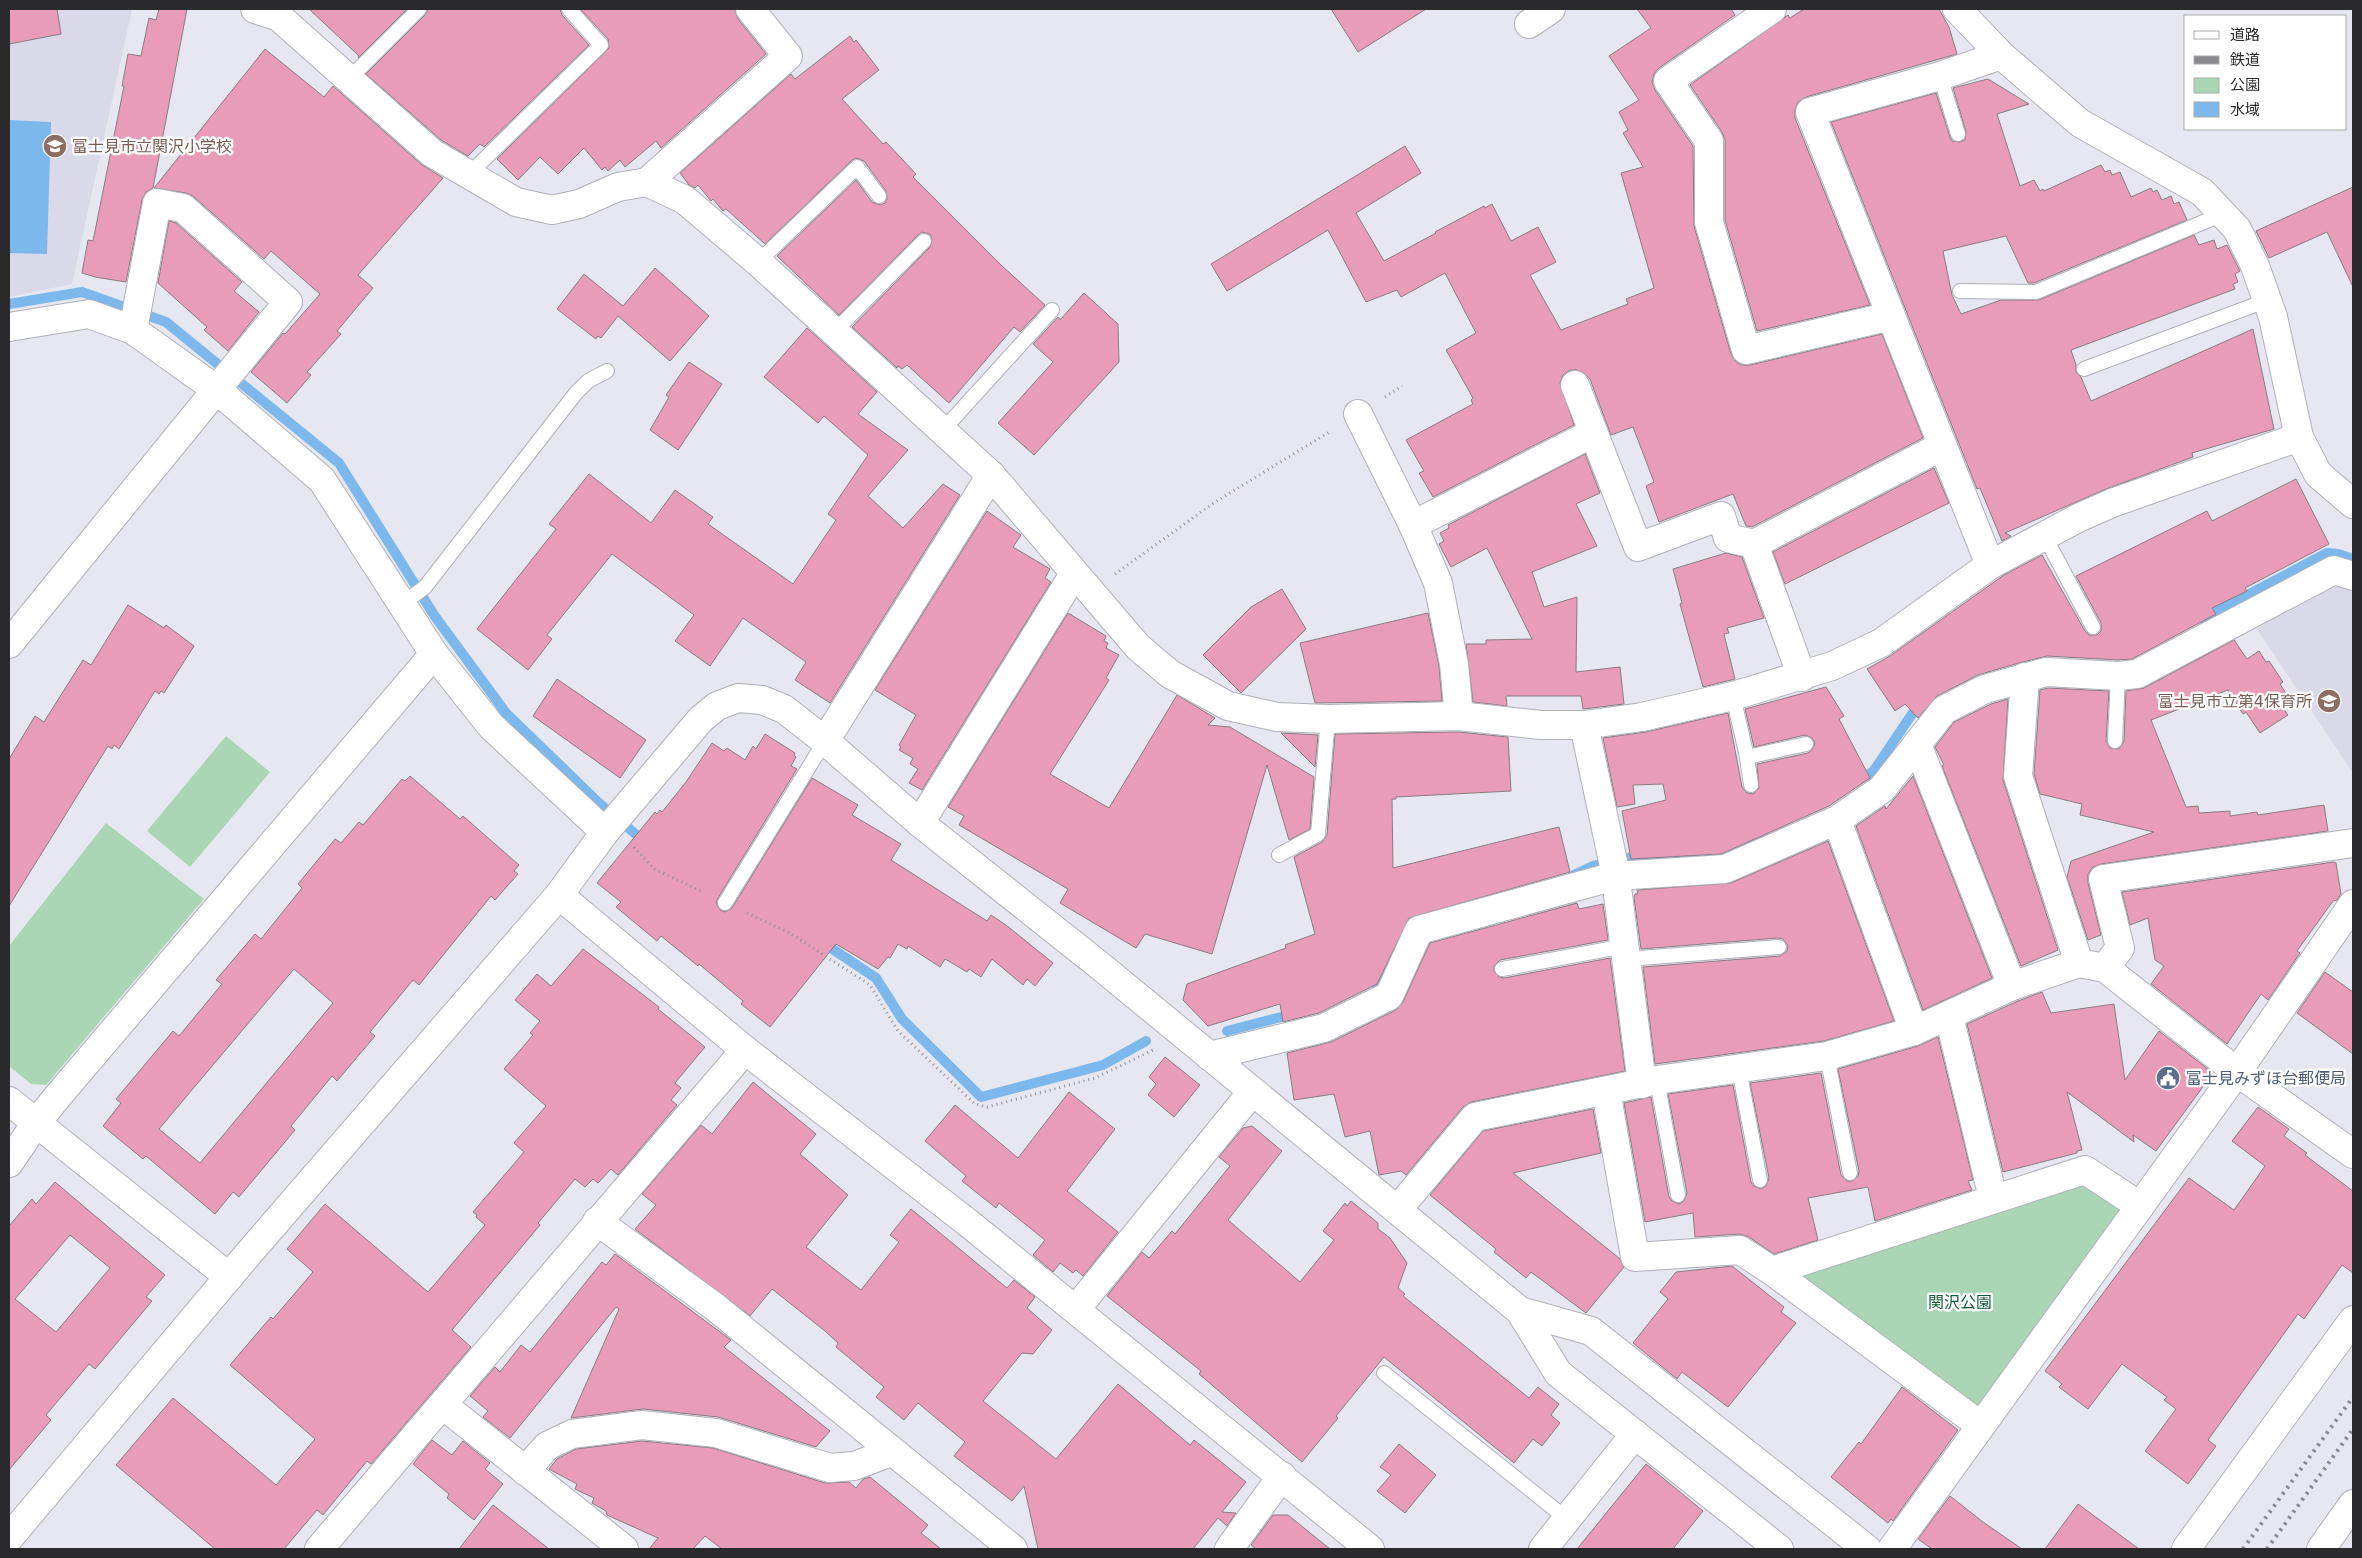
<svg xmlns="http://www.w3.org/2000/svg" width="2362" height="1558" viewBox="0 0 2362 1558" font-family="'DejaVu Sans','Noto Sans JP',sans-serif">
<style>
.built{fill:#d9d9ea}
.green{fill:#aad6b5}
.water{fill:#7cb8eb}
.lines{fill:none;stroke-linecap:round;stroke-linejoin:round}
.stream{stroke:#7cb8eb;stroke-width:10}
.building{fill:#e99cb7;stroke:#877d80;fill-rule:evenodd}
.service-casing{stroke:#b0b0b9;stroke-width:16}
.minor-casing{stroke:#b0b0b9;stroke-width:30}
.tertiary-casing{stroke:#b0b0b9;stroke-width:30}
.path{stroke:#919198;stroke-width:3;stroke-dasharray:1 4;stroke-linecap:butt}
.service{stroke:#fff;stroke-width:14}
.minor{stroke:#fff;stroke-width:28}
.tertiary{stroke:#fff;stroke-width:28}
.rail{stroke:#89898f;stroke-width:4;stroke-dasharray:2.5 5;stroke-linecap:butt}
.labels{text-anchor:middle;stroke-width:4.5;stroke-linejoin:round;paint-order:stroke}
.education-label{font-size:16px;fill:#785e54;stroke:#fff;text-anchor:start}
.service-label{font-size:16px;fill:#4e5e75;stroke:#fff;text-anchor:start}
.park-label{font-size:16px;fill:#125e32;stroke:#fff}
</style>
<rect width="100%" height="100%" fill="#e7e7f1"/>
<g class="built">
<path d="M9,9H132L72,284L9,297Z"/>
<path d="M2333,582L2353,589V773L2257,629Z"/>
</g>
<g class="green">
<path d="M226,736L270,772L190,867L147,831Z"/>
<path d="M106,823L204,899L46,1085L31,1084L9,1066V946Z"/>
<path d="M2080,1184L2122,1209L1978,1406L1795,1276Z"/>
</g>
<path class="water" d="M9,120L51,122L47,254L9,253Z"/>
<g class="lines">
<g class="stream">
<path d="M9,304L82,292L166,322L339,463L434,615L506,713L599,803L646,843"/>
<path d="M2202,619L2327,553L2338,554L2353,559"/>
<path d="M1856,781L1873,772L1912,714L1923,706"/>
<path d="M1574,875L1593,866L1633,857L1683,859L1731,852L1763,834"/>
<path d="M1403,935L1409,919L1427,914"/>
<path d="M822,942L876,978L902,1019L981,1097L1103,1065L1146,1041"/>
<path d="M1374,983L1395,958"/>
<path d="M1227,1031L1293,1014"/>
</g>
</g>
<g class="building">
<path d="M9,9H57L61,34L9,44Z"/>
<path d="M159,9H187L153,188L146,192L142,200L126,282L95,277L82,273L88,240L93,241L124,86H122L128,54L141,56L149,18L156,20Z"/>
<path d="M309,9H407L358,58L359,56Z"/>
<path d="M428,9H560L562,15L589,45L484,147L480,144L468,156L441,140L366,74L425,15Z"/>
<path d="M580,9H735L738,19L766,54L661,148L656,141L625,167L620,160L608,171L605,167L602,170L584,148L558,174L540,157L518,180L497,159L609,48L608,39Z"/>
<path d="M1331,9H1426L1358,52Z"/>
<path d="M1637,9H1731L1735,15L1659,68L1654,74L1652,82L1655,90L1693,146L1694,226L1731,354L1735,361L1741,365H1750L1882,334L1923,438L1752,527L1746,526L1733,494L1659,522L1646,486L1654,482L1633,427L1611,435L1590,379L1584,373L1577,370H1570L1563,375L1560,383L1574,425L1433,497L1419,473L1424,471L1406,440L1473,404L1471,400L1473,398L1446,350L1476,333L1445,273L1401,297L1397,290L1366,302L1328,230L1227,291L1211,264L1405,146L1421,173L1356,213L1384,261L1436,233L1435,232L1484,206L1485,208L1492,204L1511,241L1538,227L1556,262L1530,275L1561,330L1628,304L1626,299L1654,288L1621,173L1643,167L1623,133L1628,130L1619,112L1639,100L1609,56L1651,28Z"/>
<path d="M1804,9H1939L1949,27L1957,54L1806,97L1798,102L1795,110V118L1870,305L1757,331L1725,220V140L1722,132L1690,85L1788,15L1790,18Z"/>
<path d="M850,36L854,42L856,40L879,70L842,99L883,144L886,142L916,174L913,177L1001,265L1045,305L1020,332L1014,327L949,403L907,365L902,369L898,366L897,368L852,327L930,247L932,239L930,234L922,232L918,235L839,315L777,256L856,180L872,202L880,205L885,203L887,199L886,191L864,161L856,158L851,161L765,244L726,209L723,211L713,199L711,201L698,185L695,188L689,185L680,173L791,74L795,79Z"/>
<path d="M265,49L324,97L333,86L422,165L443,178L358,275L373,288L337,331L341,334L307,372L311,375L287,403L251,372L283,333L285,334L320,294L271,251L264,259L193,196L186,193L154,188Z"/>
<path d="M1988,79L2029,104L1997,114L2020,186L2034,180L2040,191L2043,189L2044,191L2101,165L2105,172L2110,170L2112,175L2120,172L2131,197L2151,188L2153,192L2157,190L2162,200L2171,196L2174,204L2179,202L2187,220L2034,283H2028L2006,236L1943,251L1952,295L1961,314L2001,300H2039L2194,235L2199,245L2214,240L2217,249L2227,245L2240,271L2235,274L2238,282L2233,284L2235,289L2071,350L2076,365V372L2081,377L2091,401L2253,329L2274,429L2192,453L2193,457L2106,489L2005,533L2011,536L2002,541L1980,488L1977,489L1831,122L1936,93L1950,137L1952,141L1960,142L1965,140L1966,132L1953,88Z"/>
<path d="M2353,187V287L2327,232L2269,258L2256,231Z"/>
<path d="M169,221L176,223L242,282L234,291L259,312L228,351L204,330L207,327L158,283Z"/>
<path d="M655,268L709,316L670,361L618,316L601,338L598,336L596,339L557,309L584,274L623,306Z"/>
<path d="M1084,293L1118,324L1119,362L1034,455L998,423L1053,362L1033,344L1058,317L1060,320Z"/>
<path d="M807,328L877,392L858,414L908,450L868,496L903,528L943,484L960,495L830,703L795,680L806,662L743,618L710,666L675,641L694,615L612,554L547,635L552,639L528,670L477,629L556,529L549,524L589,474L651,523L675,490L713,517L708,524L793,584L836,520L828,514L868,455L824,416L818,423L764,377Z"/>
<path d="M689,362L722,384L678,450L650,430L669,397L666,395Z"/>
<path d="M1585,454L1600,493L1576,504L1597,546L1532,572L1544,607L1577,597L1576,672L1620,667L1624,704L1583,709L1581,696H1506L1507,706L1473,702L1466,644H1486V640L1532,639L1487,548L1451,567L1439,544L1444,541L1440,533L1449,528L1448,525Z"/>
<path d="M1934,468L1949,503L1785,584L1773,552Z"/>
<path d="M2296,479L2329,544L2245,588L2247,591L2212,608L2216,614L2132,659L2118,660L2047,656L2019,663L1978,675L1937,696L1918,718L1905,704L1895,711L1867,669L1890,656L2004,575L2042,555L2085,631L2089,635H2097L2101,631V623L2076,576L2207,511L2212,521Z"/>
<path d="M987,511L1021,535L1013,547L1050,569L1045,578L1051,582L922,790L909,783L918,769L910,764L913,758L899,750L901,747L899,745L916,715L875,690Z"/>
<path d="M1726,553L1742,557L1764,618L1727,628L1729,633L1724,634L1735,679L1703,687L1680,604L1682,603L1673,569Z"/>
<path d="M1282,589L1306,629L1241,693L1203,655L1251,607Z"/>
<path d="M128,605L164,628L166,625L194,646L164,693L161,691L159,694L155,691L119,749L114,745L112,749L108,746L9,906V759L35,716L44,722L83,660L91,665Z"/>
<path d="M1068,613L1106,636L1104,641L1108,643L1106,648L1119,655L1106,678L1109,680L1050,774L1109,808L1177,695L1215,718L1208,725L1230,727L1314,777L1310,829L1289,840L1267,765L1212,954L1145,934L1136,948L1060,903L1068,889L959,825L964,816L948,807Z"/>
<path d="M1428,613L1439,666L1442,701L1315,703L1300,643Z"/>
<path d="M2234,640L2247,659L2259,651L2266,662L2269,661L2283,682L2280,684L2289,698L2280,704L2288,715L2260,733L2246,712L2243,714L2228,690L2151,720L2186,807L2198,806L2199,813L2230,811V816L2257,812L2258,815L2324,805L2328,831L2101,864L2093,867L2088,874V883L2101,935L2088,940L2067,877L2071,861L2154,832L2080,815L2082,804L2040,794L2034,774L2040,690L2048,688L2109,691L2106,741L2110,748L2119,749L2124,741L2126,691L2144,688Z"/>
<path d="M557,679L646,740L620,778L533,716Z"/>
<path d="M1826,687L1844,716L1839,719L1870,778L1829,806L1721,854L1631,859L1622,811L1666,800L1663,784L1633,785L1635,804L1617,807L1603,738L1646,732L1728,713L1742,787L1747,793L1753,794L1759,788L1757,764L1808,753L1812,750L1815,743L1812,738L1805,735L1754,747L1745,709Z"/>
<path d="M2008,699L2003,780L2058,950L2021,966L1942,766L1944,765L1935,747L1954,722L1991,704Z"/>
<path d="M1458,732L1508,737L1511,791L1396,797V799H1392L1393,868L1559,827L1570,872L1409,918L1377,984L1319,1013L1283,1022L1280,1004L1208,1026L1183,1000L1187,984L1286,948L1285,945L1315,934L1294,857L1322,842L1327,835L1335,734Z"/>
<path d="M1281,733L1318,735L1315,767Z"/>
<path d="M765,734L795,753L794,755L796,757L791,766L797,769L718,898L716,903L720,910L725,912L732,908L812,778L858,805L852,815L901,844L891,860L987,921L991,915L1006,925L1053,963L1035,986L1027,979L1023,985L992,959L981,977L969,969L967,972L945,959L940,967L908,946L907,949L898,944L890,958L888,957L878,969L836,944L770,1027L741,1004L743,1001L699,964L698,966L661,936L657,941L616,907L621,902L597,883L655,812L657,814L660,810L662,812L686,782L712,743L724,751L727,748L745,760L753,746L756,749Z"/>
<path d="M410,776L460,819L463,816L519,865L514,871L518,874L495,900L491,896L419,985L413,980L370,1032L375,1036L337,1081L332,1076L291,1126L295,1130L239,1197L233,1192L215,1214L146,1156L143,1159L103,1126L121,1103L116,1099L173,1031L179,1036L222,984L216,980L255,934L261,939L302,888L298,884L335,839L341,843L359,822L363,825L402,779L405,781ZM294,969L333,1003L200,1163L159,1129Z"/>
<path d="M1913,776L1992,978L1923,1010L1856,826L1885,806L1886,809Z"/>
<path d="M1828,841L1894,1021L1824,1041L1655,1064L1643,967L1780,956L1787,951L1788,946L1783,939L1778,938L1641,949L1634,898L1635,894H1638L1637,890L1731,883Z"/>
<path d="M2334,862L2336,863L2341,894L2337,900L2333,901L2297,951L2300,953L2268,1000L2261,994L2227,1044L2151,984L2164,966L2155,960L2148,918L2130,925L2122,892Z"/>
<path d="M1577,903L1579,909L1603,904L1608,940L1500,960L1494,966V971L1499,977L1504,978L1610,958L1625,1071L1471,1102L1463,1107L1406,1175L1401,1171L1379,1175L1370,1131L1345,1137L1334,1094L1294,1100L1287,1053L1331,1042L1396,1010L1403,1002L1430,943Z"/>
<path d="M583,949L659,1007L658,1009L705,1047L675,1083L681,1088L671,1100L677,1105L618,1175L611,1169L598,1183L593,1179L585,1187L575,1179L538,1223L540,1225L452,1330L471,1347L371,1464L367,1461L323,1515L317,1510L284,1549H215L116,1465L173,1398L276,1485L315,1439L230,1365L271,1317L273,1319L313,1272L287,1249L325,1204L428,1292L485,1225L476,1217L477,1215L473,1212L524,1152L514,1143L546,1106L504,1069L533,1035L530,1033L540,1021L515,1000L537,974L551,986Z"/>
<path d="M2325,972L2353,992V1054L2297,1013Z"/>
<path d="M2042,992L2051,1013L2114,1004L2125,1080L2159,1031L2213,1073L2156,1151L2133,1135L2134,1142L2067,1092L2082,1150L2077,1151V1153L2003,1172L1967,1024L2018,1001Z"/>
<path d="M1938,1037L1973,1180L1968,1181L1972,1190L1875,1221L1868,1187L1808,1198L1818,1240L1774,1254L1749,1237L1740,1234L1695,1237L1693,1213L1645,1222L1624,1103L1651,1097L1669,1197L1672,1201L1679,1204L1684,1201L1687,1193L1668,1094L1733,1085L1751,1182L1754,1186L1761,1189L1766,1186L1769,1178L1750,1083L1821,1073L1841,1175L1847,1181H1852L1858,1176L1859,1171L1838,1069L1918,1046Z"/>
<path d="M1165,1057L1200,1085L1174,1117L1148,1095L1156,1084L1149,1077Z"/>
<path d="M753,1082L816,1134L800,1154L848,1195L806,1247L861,1290L899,1242L890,1235L911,1209L1007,1288L1014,1280L1035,1297L1027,1308L1052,1330L1033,1354L1022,1353L983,1401L1056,1459L1118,1384L1190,1445L1194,1440L1246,1482L1222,1512L1236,1513L1227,1526L1218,1518L1193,1549H1038L1024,1486L1012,1501L954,1456L965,1442L918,1403L904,1420L876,1397L884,1387L836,1347L838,1343L825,1331L772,1289L750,1316L635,1229L656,1205L642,1194L701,1125L712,1134Z"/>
<path d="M1069,1092L1115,1129L1067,1191L1118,1232L1083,1276L1076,1270L1073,1273L1060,1263L1053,1272L1033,1255L1045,1240L999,1203L996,1208L962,1181L966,1176L925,1141L955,1105L1018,1158Z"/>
<path d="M2258,1107L2289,1129L2284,1136L2307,1153L2305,1155L2353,1191V1273L2342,1265L2304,1319L2298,1314L2208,1440L2216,1446L2188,1484L2145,1451L2176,1409L2164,1400L2167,1397L2122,1364L2088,1409L2059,1387L2062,1384L2045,1371L2189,1178L2234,1210L2265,1166L2232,1141Z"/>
<path d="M1593,1109L1601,1153L1513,1173L1619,1258L1624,1267L1586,1313L1531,1272L1526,1278L1494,1252L1496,1249L1430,1195L1483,1131Z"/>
<path d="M1252,1126L1282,1151L1228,1220L1300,1282L1334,1240L1323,1231L1345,1203L1347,1206L1351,1201L1378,1223V1229L1390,1238L1407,1263L1398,1288L1405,1294L1403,1296L1529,1398L1538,1387L1559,1404L1551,1415L1560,1423L1542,1446L1533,1439L1514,1463L1384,1357L1336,1416L1338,1418L1302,1462L1199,1374L1201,1371L1107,1296L1142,1252L1149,1258L1172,1231L1175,1234L1230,1166L1219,1157L1243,1128Z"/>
<path d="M55,1182L165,1275L146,1297L152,1301L95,1369L89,1364L46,1415L51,1420L9,1470V1226L32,1199L36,1204ZM70,1235L110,1268L56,1332L15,1299Z"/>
<path d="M615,1254L731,1340L724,1347L830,1431L816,1447L718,1417L643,1409L571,1418L619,1309L616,1307L510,1438L483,1417L488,1411L470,1396L495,1367L500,1372L521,1345L530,1352L602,1262L606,1265Z"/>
<path d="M1732,1266L1784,1307L1781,1312L1796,1323L1728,1407L1682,1372L1677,1379L1633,1343L1668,1299L1660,1292L1676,1272Z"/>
<path d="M1902,1387L1958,1430L1893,1521L1891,1519L1888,1523L1831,1477L1859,1442L1861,1444Z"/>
<path d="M432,1440L452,1455L463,1441L490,1463L485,1469L503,1484L474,1520L447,1498L449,1494L413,1464Z"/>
<path d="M642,1441L713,1448L825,1483L849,1482L856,1488L863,1479L870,1477L928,1525L921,1533L941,1549H722L705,1536L693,1549H649L658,1538L607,1515L606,1511L592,1503L594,1498L575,1489L577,1484L549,1469L557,1459L576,1449Z"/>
<path d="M1399,1444L1436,1475L1405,1513L1377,1491L1391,1475L1380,1467Z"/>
<path d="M1646,1464L1703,1511L1673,1549H1577Z"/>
<path d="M1950,1496L1983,1522L2022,1549H1932L1918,1539Z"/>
<path d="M2078,1504L2139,1549H2045Z"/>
<path d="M493,1505L549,1549H459Z"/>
<path d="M1273,1515H1288L1330,1549H1256L1251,1545Z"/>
</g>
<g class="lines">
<g class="service-casing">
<g id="service">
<path d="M1940,76L1958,134"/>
<path d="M348,80L419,9"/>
<path d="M468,175L601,45L569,9"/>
<path d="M758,262L857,167L879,196"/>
<path d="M1960,291L2036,292L2223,214"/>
<path d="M834,332L924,241"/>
<path d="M2084,369L2268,300"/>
<path d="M943,430L1052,310"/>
<path d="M2044,535L2093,627"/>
<path d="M402,604L425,587L576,393L588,381L607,371"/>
<path d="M1733,696L1747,757L1751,785"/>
<path d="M2115,741L2118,676"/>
<path d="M1747,757L1806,744"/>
<path d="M1279,855L1318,834L1328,719"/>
<path d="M725,903L825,741"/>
<path d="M1627,959L1779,947"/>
<path d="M1502,969L1625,946"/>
<path d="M1827,1056L1850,1173"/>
<path d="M1739,1069L1760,1180"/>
<path d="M1657,1080L1678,1195"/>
<path d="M1384,1373L1567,1519"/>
</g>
</g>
<g class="minor-casing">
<g id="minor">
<path d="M255,9L279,17L432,153L516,202L552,210L579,204L618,187L647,182L685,200L758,262L991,475L1138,647L1170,674L1228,706L1277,717L1328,719L1459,716L1541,725H1584L1642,717L1733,696L1832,666L1881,643L1990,565L2078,518L2112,503L2299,437"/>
<path d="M1772,9L1668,81L1709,141V222L1746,350L1891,316"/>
<path d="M1957,9L2001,55L2080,123L2202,192L2237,229L2255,266L2273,317L2299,437L2318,474L2353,504"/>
<path d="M1529,24L1551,9"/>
<path d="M647,182L788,56L750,9"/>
<path d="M9,327L89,314L133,330L217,390L322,480L434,654L491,726L605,832"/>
<path d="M1575,385L1638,547L1721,516L1728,538L1754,544"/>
<path d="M1358,414L1413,525L1438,583L1454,664L1459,716"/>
<path d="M1413,525L1593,433"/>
<path d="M1990,565L1810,112L1940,76L2001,55"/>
<path d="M9,644L288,302L183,208L157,203L133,330"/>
<path d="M1802,677L1754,544L1942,446"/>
<path d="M2025,677L2018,776L2079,963"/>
<path d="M1584,725L1615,871L1642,1084"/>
<path d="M825,741L991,475"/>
<path d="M1917,744L2012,986"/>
<path d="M1837,820L1914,1031"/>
<path d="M920,823L1074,574"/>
<path d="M2105,968L2120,948L2103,879L2353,843"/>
<path d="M1949,1016L1993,1198"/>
<path d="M1209,1056L1324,1028L1389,996L1419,930L1615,876L1725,869L1837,820L1882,789L1944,710L1985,689L2046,672L2118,676L2137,674L2334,570L2353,576"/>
<path d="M1606,1091L1635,1257L1740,1250L1772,1271L1980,1425"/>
<path d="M9,1101L229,1277"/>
<path d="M9,1163L36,1123L58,1096L434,654"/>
<path d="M1398,1209L1475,1117L1657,1080L1827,1056L1914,1031L2012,986L2079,963L2105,968L2237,1072L2353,1154"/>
<path d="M597,1221L715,1307L1013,1549"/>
<path d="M1772,1271L2085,1170L2140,1206"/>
<path d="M1076,1309L1252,1092"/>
<path d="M1520,1311L1591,1331L1867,1549"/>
<path d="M443,1405L624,1549"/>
<path d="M525,1471L547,1446L572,1434L642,1425L716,1433L830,1468L854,1466L891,1452"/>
<path d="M319,1549L745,1050"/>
<path d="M1229,1549L1282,1476"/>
<path d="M1370,1549L967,1222L745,1050L559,895L605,832L701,719L717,706L738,698L762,700L784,709L825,741L920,823L1099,965L1520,1311L1558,1373L1779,1549"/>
<path d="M1543,1549L1635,1434"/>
<path d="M1892,1549L2237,1072L2353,904"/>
<path d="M2186,1549L2353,1320"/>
<path d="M2321,1549L2353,1504"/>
</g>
</g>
<g class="tertiary-casing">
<path id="tertiary" d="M9,1538L249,1253L559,895"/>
</g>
<g class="path">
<path d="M1385,397L1402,386"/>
<path d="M1115,574L1215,502L1331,431"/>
<path d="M634,847L654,869L703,892"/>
<path d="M747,913L790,933L870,985L898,1031L975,1104L987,1107L1095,1078L1153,1050"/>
</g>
<use href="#service" class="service"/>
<use href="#minor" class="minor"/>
<use href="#tertiary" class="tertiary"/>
<g class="rail">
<path d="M2243,1549L2353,1397"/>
<path d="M2267,1549L2353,1429"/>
</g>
</g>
<defs>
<g id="school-disc" transform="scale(1.25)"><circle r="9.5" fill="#8d6e63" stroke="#fff"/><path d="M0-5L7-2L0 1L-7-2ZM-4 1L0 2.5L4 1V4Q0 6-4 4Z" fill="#fff"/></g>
<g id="civic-disc" transform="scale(1.25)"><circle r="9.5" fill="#5c6f8a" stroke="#fff"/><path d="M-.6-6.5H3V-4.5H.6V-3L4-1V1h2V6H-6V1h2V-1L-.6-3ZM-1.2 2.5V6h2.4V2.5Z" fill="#fff"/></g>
</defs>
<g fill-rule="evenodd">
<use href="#school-disc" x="55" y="146"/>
<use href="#school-disc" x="2329" y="701"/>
<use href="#civic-disc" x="2168" y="1078"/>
</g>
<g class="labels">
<g class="education-label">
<text x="72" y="152">富士見市立関沢小学校</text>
<text x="2312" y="707" text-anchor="end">富士見市立第4保育所</text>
</g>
<g class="service-label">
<text x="2186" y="1084">富士見みずほ台郵便局</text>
</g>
<g class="park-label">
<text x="1960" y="1308">関沢公園</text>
</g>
</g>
<rect width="2362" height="1558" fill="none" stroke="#2a2a2d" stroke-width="20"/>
<rect x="2184" y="15" width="162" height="115" fill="#ffffff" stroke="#aaaaab"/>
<rect x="2194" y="31" width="25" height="8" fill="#ffffff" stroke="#aaaaab"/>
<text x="2230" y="40" font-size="15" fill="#2a2a2d">道路</text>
<rect x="2194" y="56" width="25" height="8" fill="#89898f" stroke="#aaaaab"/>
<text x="2230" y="65" font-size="15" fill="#2a2a2d">鉄道</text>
<rect x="2194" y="78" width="25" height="15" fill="#aad6b5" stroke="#aaaaab"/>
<text x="2230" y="90" font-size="15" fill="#2a2a2d">公園</text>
<rect x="2194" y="102" width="25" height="15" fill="#7cb8eb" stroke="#aaaaab"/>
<text x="2230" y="115" font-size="15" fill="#2a2a2d">水域</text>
</svg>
